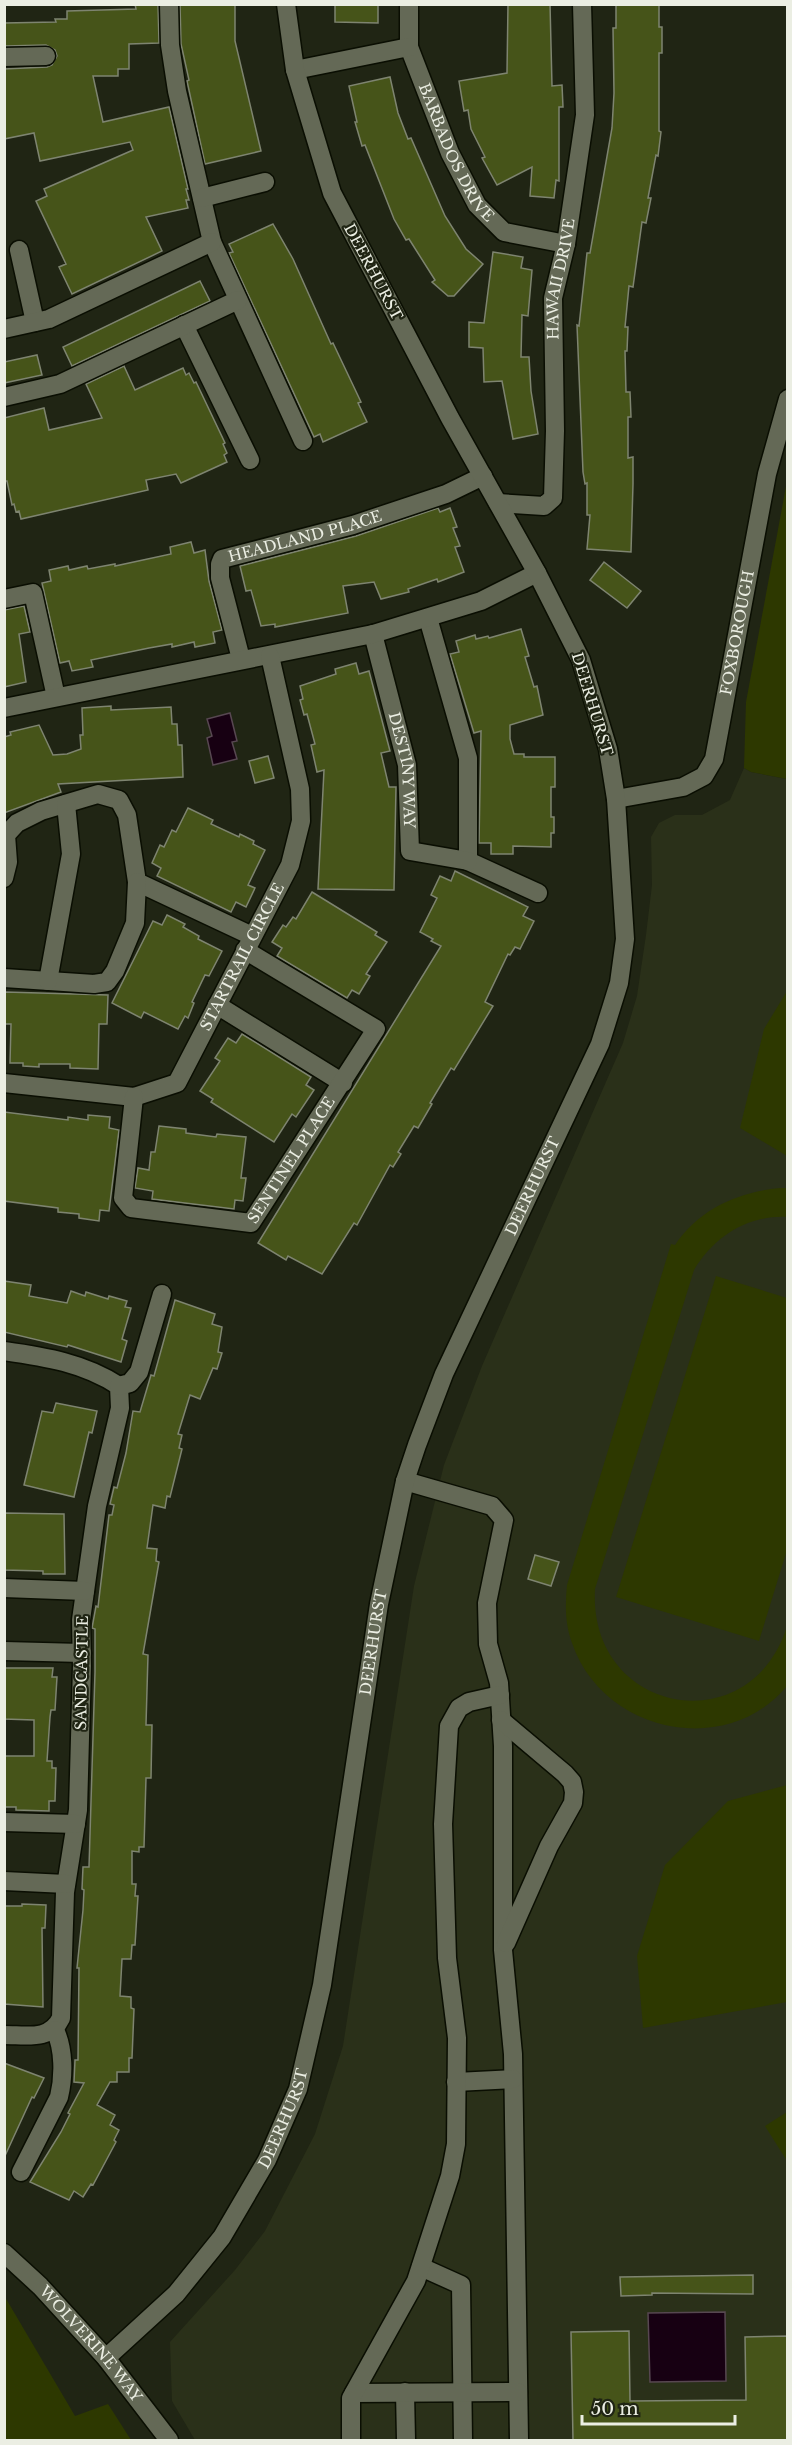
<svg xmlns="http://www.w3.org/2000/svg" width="792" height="2445" viewBox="0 0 792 2445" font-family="'Libre Baskerville',serif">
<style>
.built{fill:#2a3019}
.green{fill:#2d3800}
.water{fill:#170012;stroke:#574751;stroke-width:1.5}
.building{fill:#465419;stroke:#7e8470;stroke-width:1.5}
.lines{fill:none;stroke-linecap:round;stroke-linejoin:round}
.minor-casing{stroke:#0a0e02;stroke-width:21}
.minor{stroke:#646956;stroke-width:18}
.labels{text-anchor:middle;stroke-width:4.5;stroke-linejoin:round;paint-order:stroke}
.street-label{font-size:15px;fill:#ebeee3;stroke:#202514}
</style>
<rect width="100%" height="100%" fill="#202514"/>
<path class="built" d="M744,768L751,772L787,779V2440H195L172,2401L170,2342L235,2270L265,2231L315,2134L343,2046L414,1586L444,1465L482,1366L623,1043L637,996L646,935L652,885L651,837L659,823L675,815H702L730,800Z"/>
<g class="green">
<path d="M787,481L788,779H787L751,772L744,768L746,702Z"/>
<path d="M787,991V1156L740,1128L764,1029Z"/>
<path d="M780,1188H787V1217C747,1215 714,1237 694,1270L595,1589C588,1715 751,1744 787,1626V1686C726,1760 602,1732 572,1643C565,1624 565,1605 567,1585L671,1244L675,1245C699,1209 738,1192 780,1188Z"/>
<path d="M716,1276L787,1298V1550L759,1641L616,1597Z"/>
<path d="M787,1785V2002L643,2028L637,1956L665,1865L728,1801Z"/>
<path d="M787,2112V2161L765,2126Z"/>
<path d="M5,2297L75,2416L108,2404L131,2440H5Z"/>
</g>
<g class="water">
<path d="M230,713L237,741L232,742L237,759L213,765L207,738L212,736L207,719Z"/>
<path d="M725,2312L726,2381L650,2382L648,2313Z"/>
</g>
<g class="building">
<path d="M135,4H158L159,43L129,44V69H118V76H93L103,122L169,107L188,189H186L189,200H186L188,208L146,217L162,251L72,294L59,267L66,264L36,201L47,196L44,189L133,150L130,142L40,161L34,133L4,139V69L47,67L52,65L57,56L55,50L46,45L5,46L4,23L56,22L55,19H67V11L136,9Z"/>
<path d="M180,4H235V41L261,151L205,164L187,81L189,80L181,44Z"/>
<path d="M335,4H378V23L335,22Z"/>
<path d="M508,4H550L552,86L562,85L563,107H559V181L556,180L554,198L530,196L532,167L497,185L482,158L485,157L471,129L468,110L464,111L459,81L507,73Z"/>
<path d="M616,4H659V27H662V53H659V131L661,132L658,156L656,155L648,198H651L646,223L642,222L633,287L629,286L625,327H628L627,351H625L626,392H630L631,417H628V458L633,457V484L631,552L587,549L590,515H587V483L585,484L583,472L577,325L579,326L587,253H590L612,128L614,93L613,28H616Z"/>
<path d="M390,77L398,113L408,139L411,138L445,216L466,249L483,264L454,296H448L432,282L435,280L409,239L406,240L394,219L365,145L362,146L355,122H357L349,86Z"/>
<path d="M273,224L293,259L331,344L333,343L361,402L358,403L367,422L323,442L320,434L314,437L229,253L233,252L229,244Z"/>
<path d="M493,252L523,257L521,268L532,270L528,316L522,315L521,357H529L531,391L538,434L513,439L502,381L484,382L483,348L469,347V322L484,323Z"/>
<path d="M200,281L210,301L72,366L63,347Z"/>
<path d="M37,355L42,375L4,383V362Z"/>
<path d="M124,366L135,390L183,368L186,375L189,373L194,383L196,382L225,443L223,444L227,453L224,455L227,462L181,483L176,474L146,480L148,490L21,519L19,511L16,512L14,504L12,505L7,481H4V418L44,408L49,430L102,418L86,384Z"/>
<path d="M438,508L440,512L450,508L457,527L453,528L460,546L455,547L464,572L438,582L437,579L408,589L409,592L381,599L374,582L343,586L348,613L275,627V624L261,626L251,590L246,591L240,566L356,536Z"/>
<path d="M191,542L194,553L205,550L209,581L222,630L213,632L215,643L195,647L194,642L172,647V644L149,648L91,660L93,667L72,671L69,661L60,663L42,583L51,581L49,570L68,566L69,570L87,566L88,569L115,564V566L171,554L170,547Z"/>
<path d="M604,562L641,591L627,608L590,580Z"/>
<path d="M24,606L30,632L19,634L26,682L4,687V610Z"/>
<path d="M521,629L529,656L525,657L534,687L537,686L543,715L510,725V739L514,754H524V757H555V787H551V817H554V833H551V847L513,846V854H491V843H479L481,731L474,733L450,654L459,652L456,641L475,635L476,639L488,636L489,638Z"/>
<path d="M356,663L359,674L369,671L390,751L381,753L389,787H396L394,890L318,889L324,770L317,772L311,745L315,744L307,714L304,715L300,700L303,699L300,686L336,674L335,669Z"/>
<path d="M111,706V710L171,707L172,724H177L178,745H182L183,777L58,784L61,792L4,813V737L11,735L10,732L39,725L53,755L67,754L81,749L80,735H83L82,708Z"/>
<path d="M268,756L274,778L255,783L249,761Z"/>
<path d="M188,808L213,820L211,824L239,837L240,834L254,841L253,844L265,850L248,885L255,888L246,907L236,902L231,912L157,876L161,868L152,863L160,845L164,847L172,830L176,832Z"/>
<path d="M455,871L528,907L523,916L534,921L520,949L515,947L510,955L508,954L485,1002L493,1006L454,1070L451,1068L430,1103L432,1104L418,1128L414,1126L398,1152L401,1154L393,1167L390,1165L357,1225L354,1223L322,1274L288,1256L286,1260L258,1243L441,946L431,941L433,939L420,932L437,898L431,895L440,876L451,881Z"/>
<path d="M312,892L377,932L375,935L387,942L366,974L370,976L359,994L352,990L347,998L277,956L282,948L272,942L283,925L286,927L293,917L296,919Z"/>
<path d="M167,915L185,924L183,927L199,936L198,939L222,951L209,976L205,975L192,1002L194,1003L188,1018L185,1016L178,1029L144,1012L141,1018L112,1003L153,921L162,925Z"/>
<path d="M5,992L108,995L107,1024H99L98,1069L70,1068V1064H39V1067L23,1066V1063H10L11,1024H4Z"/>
<path d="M242,1034L311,1077L306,1085L314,1090L296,1117L292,1114L274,1142L211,1102L213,1099L200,1091L220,1061L215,1058L228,1038L236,1043Z"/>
<path d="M4,1112L68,1120V1117L88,1120V1115L110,1117L109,1128L119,1130L109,1211L100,1210L99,1221L79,1218V1214L58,1212V1208L4,1201Z"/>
<path d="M159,1126L186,1129V1133L216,1137L217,1134L246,1137L241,1178H246L243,1201L235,1200L234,1209L152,1199L153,1191L135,1188L138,1168L149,1170L151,1152H155Z"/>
<path d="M4,1281L31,1285L29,1296L67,1303L71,1291L85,1296L86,1292L108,1299L109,1296L127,1301L125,1307L131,1308L122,1339L127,1341L121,1362L68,1345L67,1347L4,1332Z"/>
<path d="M175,1300L215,1314L212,1324L222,1327L218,1352L222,1353L217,1369L213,1368L200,1399L190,1395L178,1434L182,1435L179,1448L182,1449L170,1497L167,1496L165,1508L153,1505L147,1548L157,1549L156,1561L159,1562L143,1654L148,1655L146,1725H152L151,1778H146L144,1847H139V1852L132,1851V1884H136L135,1896H138L135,1945H132L131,1959H122L120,1996L131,1997V2008L134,2009L132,2058H129V2072H117V2082H110L97,2105L115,2115L110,2125L119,2130L114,2140L116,2142L93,2185L91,2184L83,2197L74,2191L69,2200L30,2182L61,2132L70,2114L68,2113L84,2083L74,2082L75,2060H78L79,1968H77L83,1910L84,1890L82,1889L83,1867H89L95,1672V1629L92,1628L96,1606L98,1607L109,1515H112L114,1505L110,1504L114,1487L117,1488L126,1453L133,1411L140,1412L151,1375L154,1376Z"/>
<path d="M56,1403L97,1411L92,1433L89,1432L74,1497L24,1485L42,1411L53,1413Z"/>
<path d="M4,1513L64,1514L65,1574H43V1571L4,1570Z"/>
<path d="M535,1555L559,1562L551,1586L528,1579Z"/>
<path d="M4,1668H53L52,1677H57L55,1710H51L50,1717L47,1761H52V1768H56L55,1801H49V1811L16,1810V1807H4V1758L6,1756H34V1720L4,1719Z"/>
<path d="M22,1904L46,1905L45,1928H42L43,2007L4,2004V1906H22Z"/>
<path d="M4,2063L44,2078L34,2098L32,2097L4,2158Z"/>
<path d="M753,2275V2294L652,2293V2295L621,2296L620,2277Z"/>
<path d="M629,2331L630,2401L746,2400L745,2337L788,2336V2440H573L571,2332Z"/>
</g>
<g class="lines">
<g class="minor-casing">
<g id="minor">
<path d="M169,4L170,45L177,91L212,242L303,441"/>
<path id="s1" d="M409,4V47L450,153L477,205L504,232L566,244"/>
<path d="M4,57L46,56"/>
<path d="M295,70L409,47"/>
<path d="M202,198L265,182"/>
<path d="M19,250L35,322"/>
<path d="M184,325L250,460"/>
<path d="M4,329L49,319L212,242"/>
<path d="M4,397L60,384L238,300"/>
<path id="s2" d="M498,503L544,506L553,498L555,431L553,298L566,244L585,115L582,4"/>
<path d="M4,599L33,593L56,697"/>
<path d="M428,618L468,758V861L538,893"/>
<path id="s3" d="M373,634L407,765L410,851L468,861"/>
<path id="s4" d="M241,659L220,578V564L222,559L353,525L446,494L483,476"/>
<path d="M4,708L373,634L481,601L537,573"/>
<path id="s5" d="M616,799L683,787L704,776L714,759L767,474L788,399"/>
<path d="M4,878L8,862L6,835L17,823L41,811L98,794L119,800L127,815L137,882L252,936"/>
<path d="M4,978L94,984L107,982L115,971L135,923L137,882"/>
<path d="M48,981L71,854L66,804"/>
<path d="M217,1005L343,1083"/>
<path id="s6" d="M4,1083L134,1097L177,1083L290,865L301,821L300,789L270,656"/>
<path id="s7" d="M134,1097L123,1198L131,1208L251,1223L376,1029L245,950"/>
<path d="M4,1351C46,1357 84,1363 119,1386L120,1408L97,1506L81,1620L82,1666L78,1810L65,1892L61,2018C50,2041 27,2035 4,2035"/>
<path d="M119,1386L130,1383L139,1372L162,1294"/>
<path d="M405,1481L492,1506L504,1520L487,1603L488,1644L499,1683L503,1746V1950L513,2054L519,2440"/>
<path d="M4,1588L85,1591"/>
<path d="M4,1651L82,1653"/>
<path d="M501,1720L565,1774L572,1782L574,1792L573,1803L549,1846L506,1943"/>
<path d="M4,1822L76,1824"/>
<path d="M4,1881L66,1884"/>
<path d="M456,2082L513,2079"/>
<path d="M21,2172L59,2097C64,2076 64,2049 55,2030"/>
<path id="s8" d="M4,2253L40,2286L106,2358L169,2440"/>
<path d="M421,2267L461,2285L463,2440"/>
<path id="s9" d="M106,2358L176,2294L222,2237L267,2160L298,2089L322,1985L379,1604L405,1481L417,1445L444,1374L600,1044L619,983L625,939L616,799L608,749L581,660L537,573L450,418L332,193L295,70L286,4"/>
<path d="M405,2392L406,2440"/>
<path d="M354,2393L518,2392"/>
<path d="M351,2440V2398L416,2281L450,2176L456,2144L457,2038L447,1958L443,1824L449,1726L459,1708L469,1702L500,1695"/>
</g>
</g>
<use href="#minor" class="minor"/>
</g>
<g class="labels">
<g class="street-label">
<text dy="5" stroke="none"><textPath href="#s1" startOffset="159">BARBADOS DRIVE</textPath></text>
<text transform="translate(373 272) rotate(62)" y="5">DEERHURST</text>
<text dy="5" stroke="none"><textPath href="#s2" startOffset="278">HAWAII DRIVE</textPath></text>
<text dy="5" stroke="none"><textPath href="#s4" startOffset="189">HEADLAND PLACE</textPath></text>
<text dy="5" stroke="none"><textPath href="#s5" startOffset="240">FOXBOROUGH</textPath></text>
<text transform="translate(592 704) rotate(73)" y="5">DEERHURST</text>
<text dy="5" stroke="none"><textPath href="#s3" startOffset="140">DESTINY WAY</textPath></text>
<text dy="5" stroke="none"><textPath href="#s6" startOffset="318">STARTRAIL CIRCLE</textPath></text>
<text dy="5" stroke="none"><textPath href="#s7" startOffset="310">SENTINEL PLACE</textPath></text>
<text dy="5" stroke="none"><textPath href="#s9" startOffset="1274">DEERHURST</textPath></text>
<text dy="5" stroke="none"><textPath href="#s9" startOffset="788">DEERHURST</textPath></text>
<text transform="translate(82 1673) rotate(-89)" y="5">SANDCASTLE</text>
<text dy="5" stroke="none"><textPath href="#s9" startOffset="302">DEERHURST</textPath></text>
<text dy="5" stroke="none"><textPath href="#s8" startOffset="126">WOLVERINE WAY</textPath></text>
</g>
</g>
<rect width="792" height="2445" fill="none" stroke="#ebeee3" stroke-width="12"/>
<path d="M582 2415v9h153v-9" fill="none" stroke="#ebeee3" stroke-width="3"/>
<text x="591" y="2415" font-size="18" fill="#ebeee3" stroke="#202514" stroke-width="4.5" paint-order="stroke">50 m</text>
</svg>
